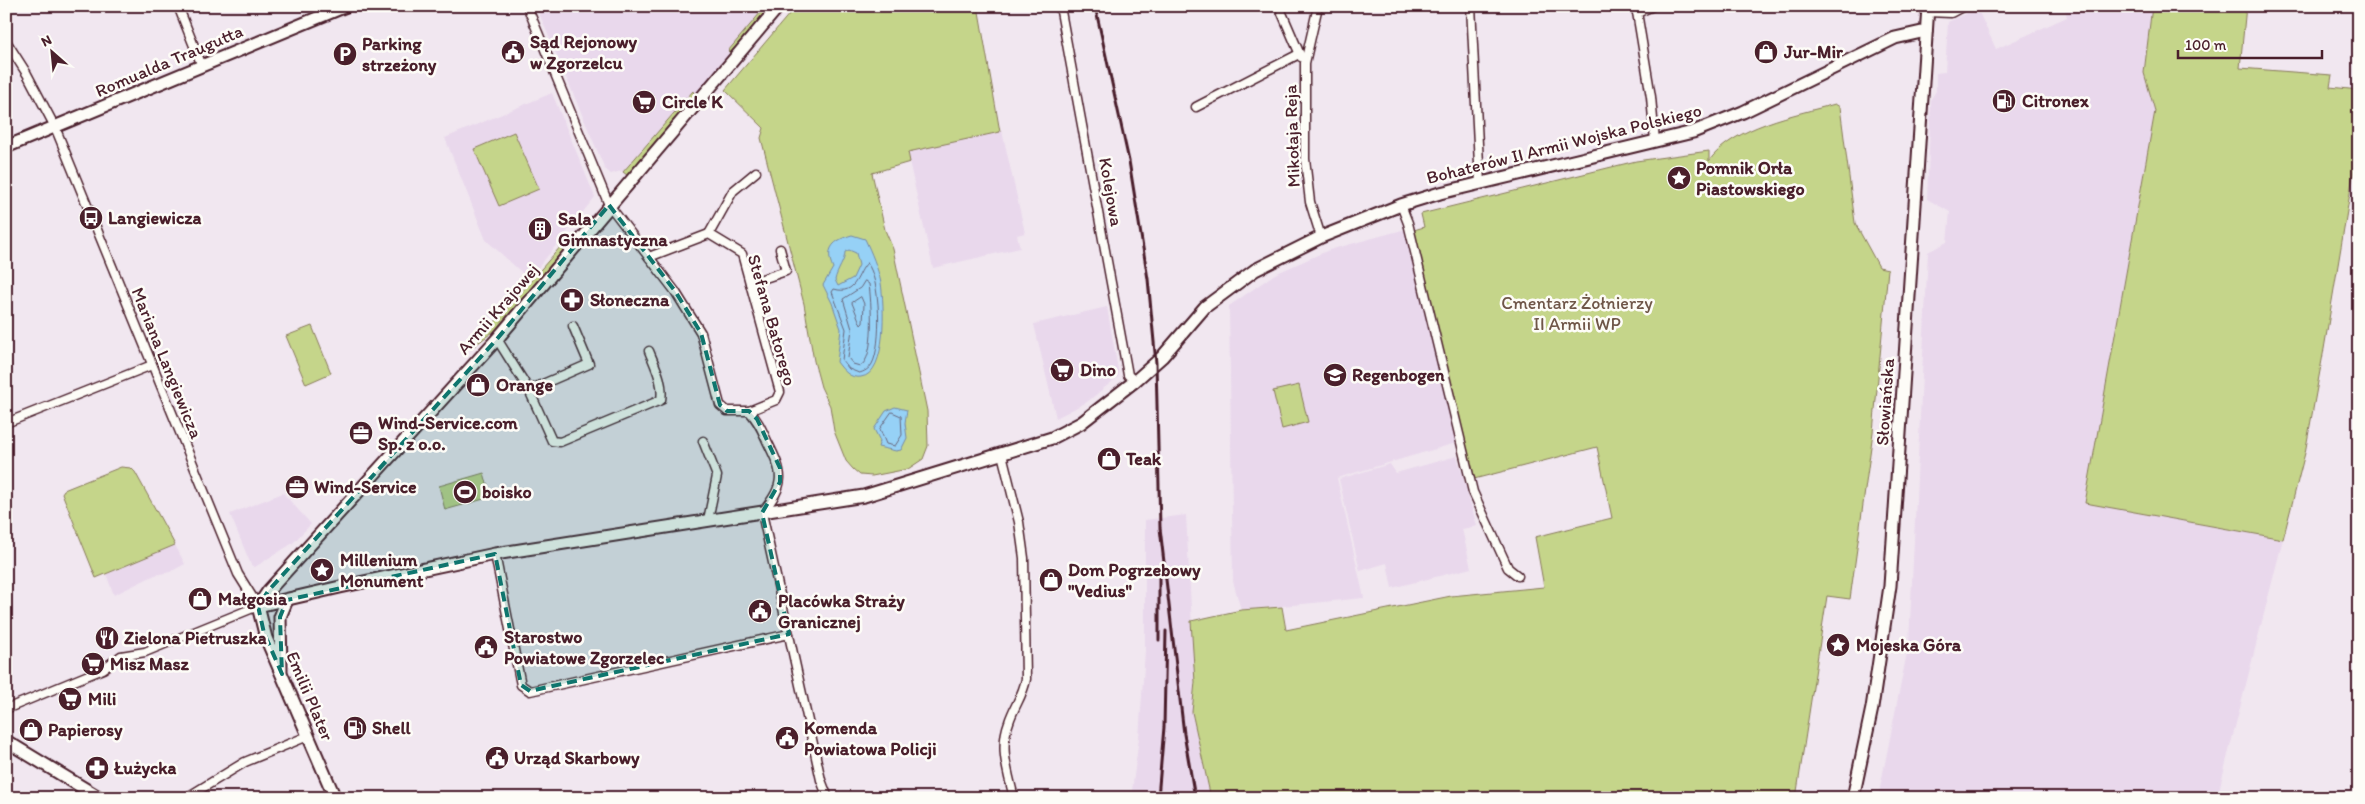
<svg xmlns="http://www.w3.org/2000/svg" width="2365" height="804" viewBox="0 0 2365 804" font-family="Itim,sans-serif">
<style>
.built{fill:#e9d8ec}
.green{fill:#c5d58a;stroke:#887a5a}
.water{fill:#96d1f6;stroke:#788aa5;fill-rule:evenodd}
.lines{fill:none;stroke-linecap:round;stroke-linejoin:round}
.shore{stroke:#68667c;stroke-width:1}
.street-casing{stroke:#4a1f2b;stroke-width:11}
.secondary-casing{stroke:#4a1f2b;stroke-width:15}
.street{stroke:#fdfcf7;stroke-width:8}
.secondary{stroke:#fdfcf7;stroke-width:11}
.rail{stroke:#4a1f2b;stroke-width:3}
.marked{fill:#0f766e;fill-opacity:0.2;stroke:#0f766e;stroke-width:4;stroke-dasharray:10 6;stroke-linejoin:round}
.labels{text-anchor:middle;stroke-width:5;stroke-linejoin:round;paint-order:stroke}
.poi-label{font-size:18px;font-weight:bold;fill:#4a1f2b;stroke:#fdfcf7;text-anchor:start}
.street-label{font-size:18px;fill:#4a1f2b;stroke:#fdfcf7}
.park-label{font-size:18px;fill:#6f5648;stroke:#fdfcf7}
</style>
<rect width="100%" height="100%" fill="#f1e7f0"/>
<filter id="ink" filterUnits="userSpaceOnUse"><feTurbulence type="fractalNoise" baseFrequency=".02" numOctaves="2"/><feDisplacementMap in="SourceGraphic" scale="10" xChannelSelector="R" yChannelSelector="G"/><feConvolveMatrix kernelMatrix="1 2 1 2 8 2 1 2 1" color-interpolation-filters="sRGB"/></filter>
<g filter="url(#ink)">
<g class="built">
<path d="M536,6H771L627,177L621,171L611,174L605,169Z"/>
<path d="M2064,6H2152L2144,73L2155,111L2085,503L2283,539L2217,798H1878L1909,643L1928,252L1947,242L1950,212L1927,199L1931,99L1936,91V73L1945,72L1948,22L1977,8L1996,49L2067,17Z"/>
<path d="M552,93L595,197L529,279L486,240L445,138Z"/>
<path d="M1002,131L1025,233L1017,235L1020,248L933,268L907,152Z"/>
<path d="M1406,229L1456,443L1337,478L1364,598L1241,610L1233,581L1229,306L1275,274L1329,250Z"/>
<path d="M1107,307L1119,376L1087,402L1056,418L1034,324Z"/>
<path d="M1457,456L1477,526L1462,529L1471,568L1392,588L1387,563L1360,571L1339,479L1390,464L1396,473Z"/>
<path d="M283,493L311,524L293,543L255,567L251,565L230,514Z"/>
<path d="M1186,515L1195,682L1192,712L1211,798H1131L1139,738L1145,651V520Z"/>
<path d="M175,545L185,564L170,572L155,575L114,595L106,574Z"/>
</g>
<g class="green">
<path d="M766,6H770L730,53L728,51Z"/>
<path d="M796,6H978L1000,132L908,152L910,162L872,173L885,230L893,249L927,411L928,446L923,459L908,469L872,476L860,475L853,469L846,461L834,431L830,406L821,387L814,361L804,304L761,138L764,128L725,90Z"/>
<path d="M2152,6H2246L2240,68L2332,75L2330,87L2359,90V139L2324,349L2305,453L2283,539L2085,503L2155,111L2144,73Z"/>
<path d="M693,91L695,95L627,175L623,172Z"/>
<path d="M1835,104L1840,107L1855,223L1879,267L1888,269L1873,432L1850,599L1827,596L1796,798H1211L1192,712L1195,682L1191,621L1241,610L1282,607L1286,630L1451,596L1544,587L1535,537L1612,518L1597,447L1474,479L1414,230L1424,227L1421,214L1636,161L1709,151V161C1734,126 1795,115 1835,104Z"/>
<path d="M514,132L539,189L499,206L474,149Z"/>
<path d="M562,245L565,248L494,331L474,346Z"/>
<path d="M312,326L331,373L306,384L286,336Z"/>
<path d="M1299,385L1308,422L1282,429L1273,391Z"/>
<path d="M121,467L131,468L135,472L175,545L96,578L62,493L64,490Z"/>
<path d="M484,473L491,497L445,510L439,486Z"/>
</g>
<g class="water">
<path d="M852,235L865,239C871,252 878,268 881,283C884,302 888,374 861,377C850,379 843,370 837,362L841,329L832,303L823,285L833,268C824,248 834,240 852,235ZM849,250L856,253L859,265L853,278L838,286L835,280C837,270 845,261 845,252Z"/>
<path d="M895,407L907,410L905,423L907,438L901,450L896,451L878,447L880,441L874,429L886,411Z"/>
</g>
<g class="lines">
<g class="shore">
<path d="M867,263C881,279 882,346 872,364C869,369 864,372 859,373L849,369L842,360L846,329L832,292L834,289C857,296 857,272 867,263Z"/>
<path d="M865,281L869,284C871,300 876,359 860,366L853,364L848,358L852,329L843,299L860,288Z"/>
<path d="M861,297L864,304L863,323L861,325L852,303Z"/>
<path d="M892,412L901,416L902,435L895,446L886,444L880,429Z"/>
</g>
<g class="street-casing">
<g id="street">
<path d="M178,6L202,66"/>
<path d="M527,6L609,205L675,291L701,333L720,405L727,411H749C758,420 762,430 767,441C784,475 786,483 762,513L821,780L828,798"/>
<path d="M1060,6L1128,375L1135,381"/>
<path d="M1279,6L1301,57"/>
<path d="M1318,6L1305,63V159L1310,202L1321,237"/>
<path d="M1471,6L1480,184"/>
<path d="M1636,6L1651,97L1655,141"/>
<path d="M1927,12L1951,13L1964,6"/>
<path d="M1637,13L1653,6"/>
<path d="M6,41L27,74L55,127L238,574L258,606L145,652L121,656L103,669L6,709"/>
<path d="M1196,107L1299,54"/>
<path d="M1401,205L1408,223L1473,492L1508,568L1518,576"/>
<path d="M709,234L733,191L756,172"/>
<path d="M649,257L709,234L742,254L780,392L776,400L749,411"/>
<path d="M750,283L786,271L780,249"/>
<path d="M497,339L529,390L552,441L560,442L661,400C664,383 655,366 649,351"/>
<path d="M529,390L589,364L573,326"/>
<path d="M6,423L152,365"/>
<path d="M703,441L717,476L708,520"/>
<path d="M1002,454L1019,522L1024,558L1026,679C1023,696 1014,706 1009,722C999,748 1008,772 1014,798"/>
<path d="M495,554L521,685L530,691L789,634"/>
<path d="M186,798L245,762L308,736"/>
</g>
</g>
<g class="secondary-casing">
<g id="secondary">
<path d="M6,147L346,6"/>
<path d="M258,606L340,587L495,554L864,496L1052,438L1081,423L1135,381L1162,357L1205,307L1255,270L1321,237L1401,205L1440,193L1693,132L1743,112L1895,38L1926,31"/>
<path d="M258,606L269,590L497,339L779,6"/>
<path d="M258,606L266,638L335,798"/>
<path d="M281,670L280,617L287,600"/>
<path d="M6,741L100,798"/>
<path d="M1853,798L1872,708L1890,586L1928,6"/>
</g>
</g>
<use href="#street" class="street"/>
<use href="#secondary" class="secondary"/>
<g class="rail">
<path d="M1095,6L1129,161L1148,279L1156,363L1160,528L1184,734L1195,798"/>
<path d="M1159,575V640"/>
<path d="M1158,798L1164,727L1166,631"/>
</g>
</g>
</g>
<path class="marked" d="M609,205L675,291L701,333L720,405L727,411H749L757,419L780,468V482L762,513L789,634L530,691L521,685L495,554L287,600L280,617L282,674L264,633L258,606L269,590L497,339Z"/>
<defs>
<g id="civic-disc" transform="scale(1.25)"><circle r="9.5" fill="#4a1f2b" stroke="#fdfcf7"/><path d="M-.6-6.5H3V-4.5H.6V-3L4-1V1h2V6H-6V1h2V-1L-.6-3ZM-1.2 2.5V6h2.4V2.5Z" fill="#fff"/></g>
<g id="shop-disc" transform="scale(1.25)"><circle r="9.5" fill="#4a1f2b" stroke="#fdfcf7"/><path d="M-5-2.5h2.3a2.7 3.5 0 0 1 5.4 0H5L5.5 6h-11ZM-1.5-2.5h3a1.5 2.3 0 0 0-3 0Z" fill="#fff"/></g>
<g id="parking-disc" transform="scale(1.25)"><circle r="9.5" fill="#4a1f2b" stroke="#fdfcf7"/><path d="M-3.5-5.5H1a3.5 3.5 0 0 1 0 7H-1V5.5H-3.5ZM-1-3.4V-.6H.8a1.4 1.4 0 0 0 0-2.8Z" fill="#fff"/></g>
<g id="fuel-disc" transform="scale(1.25)"><circle r="9.5" fill="#4a1f2b" stroke="#fdfcf7"/><path d="M-5.5-6h7V0h2V4h1.3V-2.5L3-4.5l.8-.8L6-3V5H2.5V1h-1V6h-7ZM-4.2-4.7v3.2H.2V-4.7Z" fill="#fff"/></g>
<g id="supermarket-disc" transform="scale(1.25)"><circle r="9.5" fill="#4a1f2b" stroke="#fdfcf7"/><path d="M-6-5.5h2.5l.6 2H6L4.5 2H-2.5L-4.4-4H-6ZM-1.5 3.2a1.3 1.3 0 1 0 .1 0ZM3 3.2a1.3 1.3 0 1 0 .1 0Z" fill="#fff"/></g>
<g id="sight-disc" transform="scale(1.25)"><circle r="9.5" fill="#4a1f2b" stroke="#fdfcf7"/><path d="M0-6L1.8-2.2L6-1.7L2.9 1.2L3.7 5.4L0 3.3L-3.7 5.4L-2.9 1.2L-6-1.7L-1.8-2.2Z" fill="#fff"/></g>
<g id="bus-disc" transform="scale(1.25)"><circle r="9.5" fill="#4a1f2b" stroke="#fdfcf7"/><path d="M-5-6H5V4H4V6H2V4H-2V6H-4V4H-5ZM-3.5-4V0h7V-4ZM-3.5 1.2v1.5H-2V1.2ZM2 1.2v1.5H3.5V1.2Z" fill="#fff"/></g>
<g id="building-disc" transform="scale(1.25)"><circle r="9.5" fill="#4a1f2b" stroke="#fdfcf7"/><path d="M-4-6H4V6H1V3H-1V6H-4ZM-2.5-4.3h1.7v1.8h-1.7ZM.8-4.3h1.7v1.8H.8ZM-2.5-1h1.7V.8h-1.7ZM.8-1h1.7V.8H.8Z" fill="#fff"/></g>
<g id="pharmacy-disc" transform="scale(1.25)"><circle r="9.5" fill="#4a1f2b" stroke="#fdfcf7"/><path d="M-2-6h4v4h4v4h-4v4h-4v-4h-4v-4h4Z" fill="#fff"/></g>
<g id="school-disc" transform="scale(1.25)"><circle r="9.5" fill="#4a1f2b" stroke="#fdfcf7"/><path d="M0-5L7-2L0 1L-7-2ZM-4 1L0 2.5L4 1V4Q0 6-4 4Z" fill="#fff"/></g>
<g id="office-disc" transform="scale(1.25)"><circle r="9.5" fill="#4a1f2b" stroke="#fdfcf7"/><path d="M-6-3h4V-5.5h4V-3h4V5H-6ZM-1-4.5V-3h2v-1.5ZM-6 0V1H6V0Z" fill="#fff"/></g>
<g id="stadium-disc" transform="scale(1.25)"><circle r="9.5" fill="#4a1f2b" stroke="#fdfcf7"/><path d="M0-5a6.5 5 0 1 0 0 10a6.5 5 0 1 0 0-10ZM-3.5-1.8h7v3.6h-7Z" fill="#fff"/></g>
<g id="restaurant-disc" transform="scale(1.25)"><circle r="9.5" fill="#4a1f2b" stroke="#fdfcf7"/><path d="M-5-6h1v4h1v-4h1v4h1v-4h1v5L-1.5 .5V6h-2V.5L-5-1ZM5-6V6H3V1.5H1.5Q1.5-4 5-6Z" fill="#fff"/></g>
</defs>
<g fill-rule="evenodd">
<use href="#civic-disc" x="513" y="52"/>
<use href="#shop-disc" x="1766" y="52"/>
<use href="#parking-disc" x="345" y="54"/>
<use href="#fuel-disc" x="2004" y="101"/>
<use href="#supermarket-disc" x="644" y="102"/>
<use href="#sight-disc" x="1679" y="178"/>
<use href="#bus-disc" x="91" y="218"/>
<use href="#building-disc" x="540" y="229"/>
<use href="#pharmacy-disc" x="572" y="300"/>
<use href="#supermarket-disc" x="1062" y="370"/>
<use href="#school-disc" x="1335" y="375"/>
<use href="#shop-disc" x="478" y="385"/>
<use href="#office-disc" x="361" y="433"/>
<use href="#shop-disc" x="1109" y="459"/>
<use href="#office-disc" x="297" y="487"/>
<use href="#stadium-disc" x="465" y="492"/>
<use href="#sight-disc" x="322" y="570"/>
<use href="#shop-disc" x="1051" y="580"/>
<use href="#shop-disc" x="200" y="599"/>
<use href="#civic-disc" x="760" y="611"/>
<use href="#restaurant-disc" x="107" y="638"/>
<use href="#sight-disc" x="1838" y="645"/>
<use href="#civic-disc" x="486" y="647"/>
<use href="#supermarket-disc" x="93" y="664"/>
<use href="#supermarket-disc" x="70" y="699"/>
<use href="#fuel-disc" x="355" y="728"/>
<use href="#shop-disc" x="31" y="730"/>
<use href="#civic-disc" x="787" y="738"/>
<use href="#civic-disc" x="497" y="758"/>
<use href="#pharmacy-disc" x="97" y="768"/>
</g>
<g class="labels">
<g class="poi-label">
<text x="530" y="48">Sąd Rejonowy<tspan x="530" dy="21">w Zgorzelcu</tspan></text>
<text x="362" y="50">Parking<tspan x="362" dy="21">strzeżony</tspan></text>
<text x="1784" y="58">Jur-Mir</text>
<text x="2022" y="107">Citronex</text>
<text x="662" y="108">Circle K</text>
<text x="1696" y="174">Pomnik Orła<tspan x="1696" dy="21">Piastowskiego</tspan></text>
<text x="108" y="224">Langiewicza</text>
<text x="558" y="225">Sala<tspan x="558" dy="21">Gimnastyczna</tspan></text>
<text x="590" y="306">Słoneczna</text>
<text x="1080" y="376">Dino</text>
<text x="1352" y="381">Regenbogen</text>
<text x="496" y="391">Orange</text>
<text x="378" y="429">Wind-Service.com<tspan x="378" dy="21">Sp. z o.o.</tspan></text>
<text x="1126" y="465">Teak</text>
<text x="314" y="493">Wind-Service</text>
<text x="482" y="498">boisko</text>
<text x="340" y="566">Millenium<tspan x="340" dy="21">Monument</tspan></text>
<text x="1068" y="576">Dom Pogrzebowy<tspan x="1068" dy="21">"Vedius"</tspan></text>
<text x="218" y="605">Małgosia</text>
<text x="778" y="607">Placówka Straży<tspan x="778" dy="21">Granicznej</tspan></text>
<text x="504" y="643">Starostwo<tspan x="504" dy="21">Powiatowe Zgorzelec</tspan></text>
<text x="124" y="644">Zielona Pietruszka</text>
<text x="1856" y="651">Mojeska Góra</text>
<text x="110" y="670">Misz Masz</text>
<text x="88" y="705">Mili</text>
<text x="372" y="734">Shell</text>
<text x="804" y="734">Komenda<tspan x="804" dy="21">Powiatowa Policji</tspan></text>
<text x="48" y="736">Papierosy</text>
<text x="514" y="764">Urząd Skarbowy</text>
<text x="114" y="774">Łużycka</text>
</g>
<g class="street-label">
<text transform="translate(169 61) rotate(-23)" y="6">Romualda Traugutta</text>
<text transform="translate(1292 136) rotate(-92)" y="6">Mikołaja Reja</text>
<text transform="translate(1564 144) rotate(-14)" y="6">Bohaterów II Armii Wojska Polskiego</text>
<text transform="translate(1111 192) rotate(80)" y="6">Kolejowa</text>
<text transform="translate(498 309) rotate(-49)" y="6">Armii Krajowej</text>
<text transform="translate(772 320) rotate(74)" y="6">Stefana Batorego</text>
<text transform="translate(167 363) rotate(68)" y="6">Mariana Langiewicza</text>
<text transform="translate(1885 402) rotate(-86)" y="6">Słowiańska</text>
<text transform="translate(310 696) rotate(67)" y="6">Emilii Plater</text>
</g>
<g class="park-label">
<text x="1577" y="309">Cmentarz Żołnierzy<tspan x="1577" dy="21">II Armii WP</tspan></text>
</g>
</g>
<rect width="2365" height="804" fill="none" stroke="#fdfcf7" stroke-width="25"/>
<rect x="12" y="12" width="2340" height="779" fill="none" stroke="#4a1f2b" stroke-width="2" filter="url(#ink)"/>
<g transform="translate(52 52) rotate(333)" stroke="#fdfcf7" stroke-width="4" paint-order="stroke">
<path d="M0-4L9 19L0 12L-9 19Z" fill="#4a1f2b"/>
<text y="-8" font-size="14" font-weight="bold" text-anchor="middle" fill="#4a1f2b">N</text>
</g>
<path d="M2178 50v8h144v-8" fill="none" stroke="#4a1f2b" stroke-width="2.5"/>
<text x="2185" y="50" font-size="15" fill="#4a1f2b" stroke="#fdfcf7" stroke-width="4" paint-order="stroke">100 m</text>
</svg>
